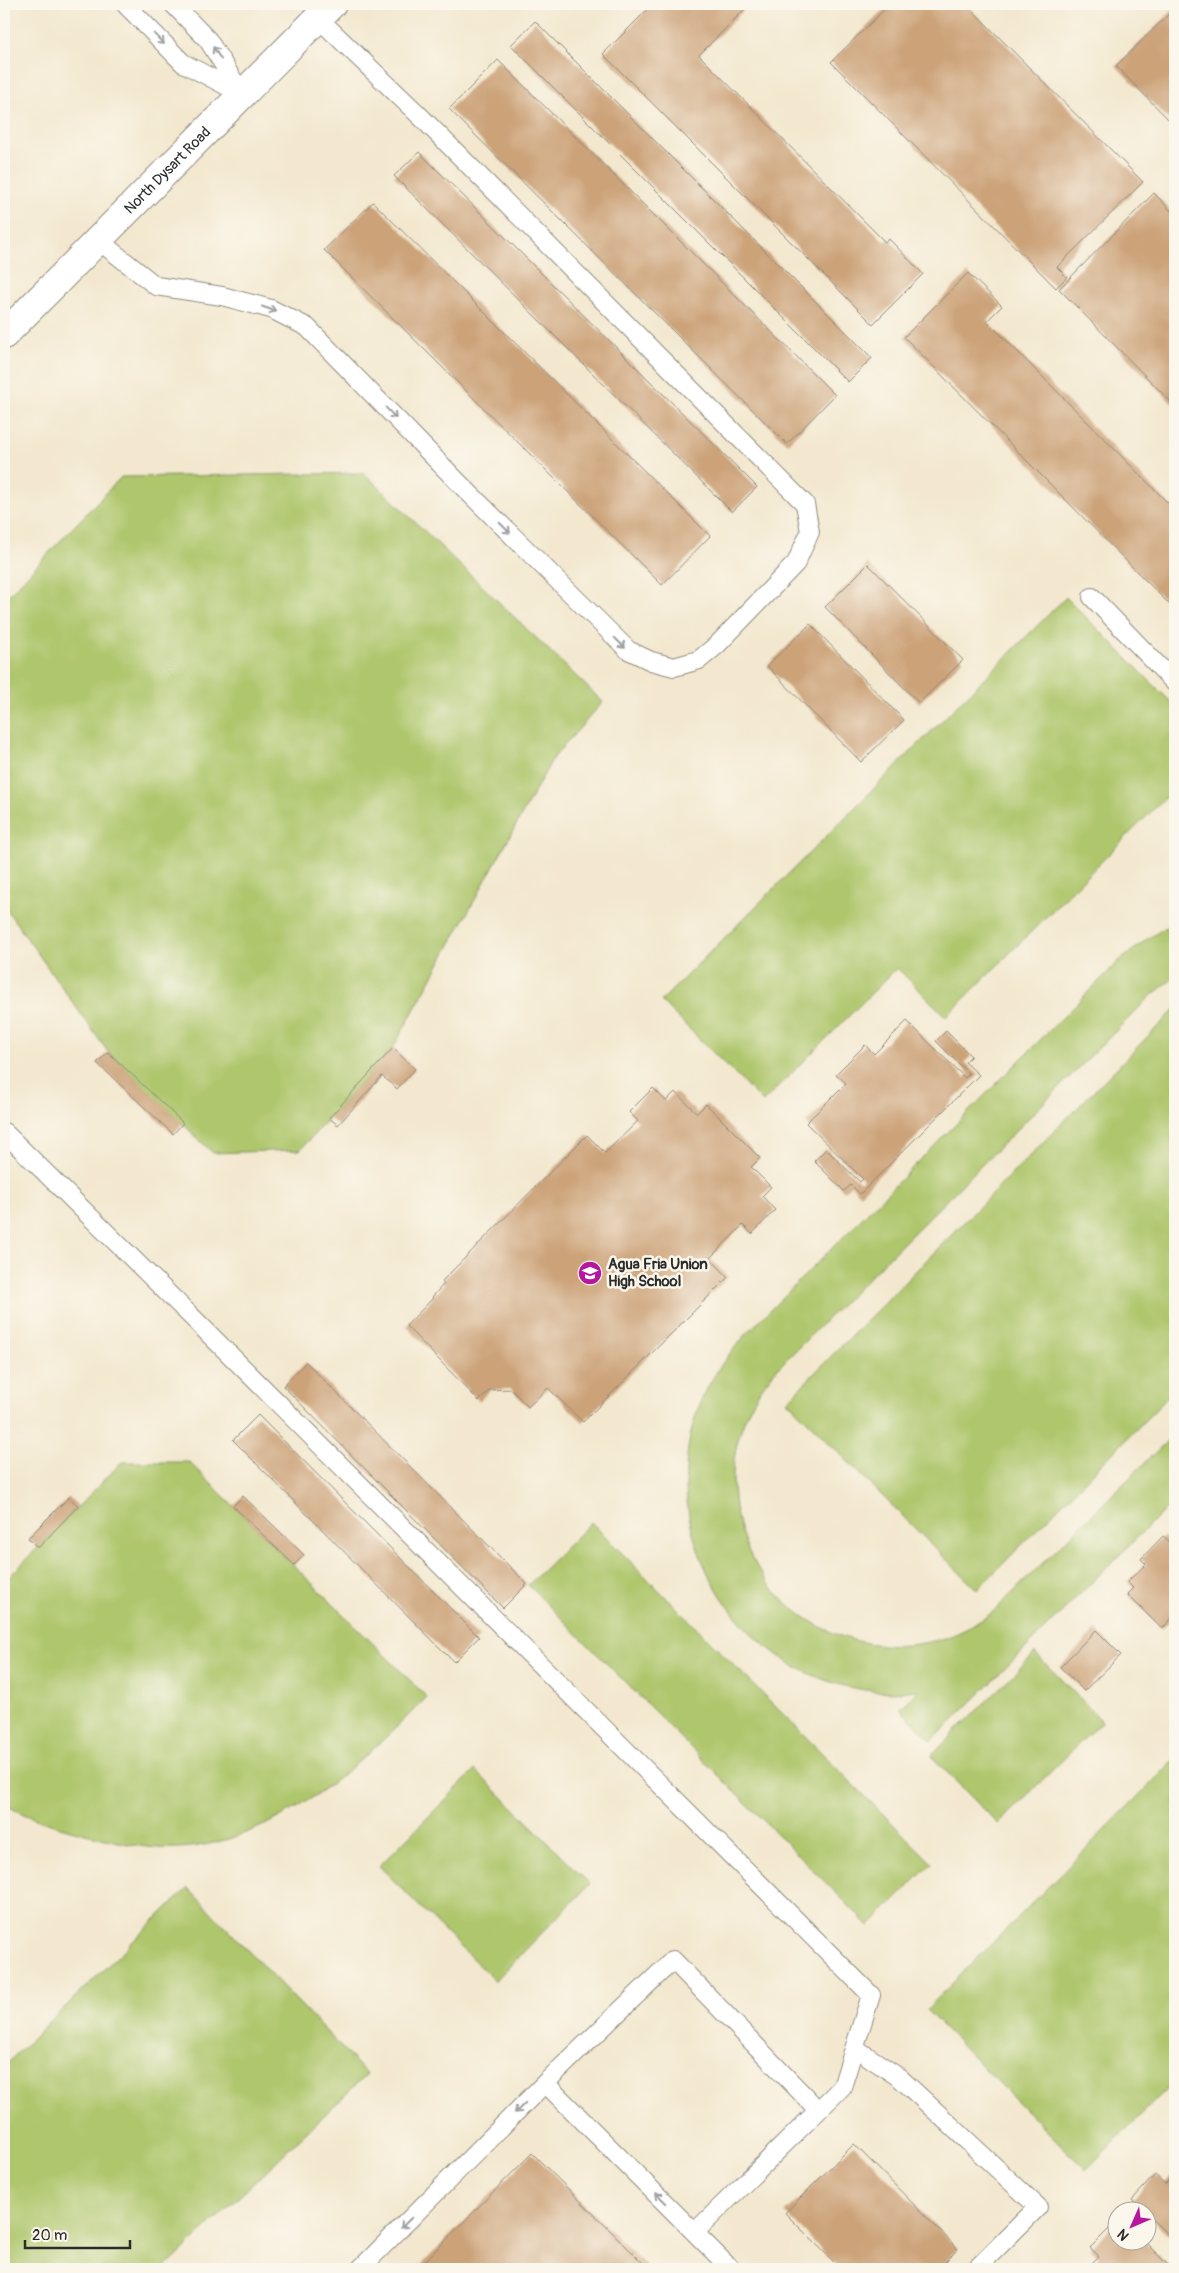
<svg xmlns="http://www.w3.org/2000/svg" width="1179" height="2273" viewBox="0 0 1179 2273" font-family="Pangolin,sans-serif">
<style>
.green{fill:#aec66c;stroke:#6c784c}
.building{fill:#cca379}
.lines{fill:none;stroke-linecap:round;stroke-linejoin:round}
.lane-casing{stroke:#8f8a7d;stroke-width:20}
.primary-casing{stroke:#8f8a7d;stroke-width:30}
.lane{stroke:#fff;stroke-width:18}
.primary{stroke:#fff;stroke-width:28}
.oneway{stroke:#a0a0a0}
.labels{text-anchor:middle;stroke-width:5;stroke-linejoin:round;paint-order:stroke}
.street-label{font-size:15px;fill:#2b2b2b;stroke:#fbf7ec}
.poi-label{font-size:15px;font-weight:bold;fill:#2b2b2b;stroke:#fbf7ec;text-anchor:start}
</style>
<rect width="100%" height="100%" fill="#fbf7ec"/>
<filter id="ink" filterUnits="userSpaceOnUse"><feTurbulence type="fractalNoise" baseFrequency=".02" numOctaves="2"/><feDisplacementMap in="SourceGraphic" scale="10" xChannelSelector="R" yChannelSelector="G"/><feConvolveMatrix kernelMatrix="1 2 1 2 8 2 1 2 1" color-interpolation-filters="sRGB"/></filter>
<filter id="wash" filterUnits="userSpaceOnUse"><feTurbulence type="fractalNoise" baseFrequency=".0096" numOctaves="4" result="noise"/><feDisplacementMap in="SourceGraphic" scale="20" xChannelSelector="R" yChannelSelector="G"/><feGaussianBlur stdDeviation="1.12" result="paint"/><feColorMatrix in="noise" values="0 0 0 0 0 0 0 0 0 0 0 0 0 0 0 0 0 1.4 0 .05"/><feComposite in="paint" operator="in"/></filter>
<g filter="url(#wash)">
<rect width="100%" height="100%" fill="#f3e8cf"/>
<g class="green">
<path d="M364,473L603,702L553,758L393,1048L300,1150L213,1153L108,1052L4,906V600L121,477Z"/>
<path d="M1066,597L1175,706V788L946,1017L897,968L763,1102L661,1001Z"/>
<path d="M1175,922V977L1153,994L775,1371C749,1400 733,1439 733,1478C732,1586 831,1668 937,1640C958,1635 977,1624 994,1611L1175,1433V1500L932,1741L900,1709L919,1690C766,1711 646,1552 698,1409C710,1376 731,1350 755,1325L1119,961L1150,937Z"/>
<path d="M1175,1009V1390L977,1590L787,1401Z"/>
<path d="M122,1462H189L427,1697C363,1762 276,1843 179,1848C150,1850 121,1843 93,1836C63,1828 31,1820 4,1804V1582Z"/>
<path d="M591,1522L932,1863L869,1926L528,1585Z"/>
<path d="M1035,1653L1102,1721L998,1824L931,1756Z"/>
<path d="M1175,1759V2081L1086,2170L926,2010Z"/>
<path d="M475,1770L590,1884L495,1981L379,1866Z"/>
<path d="M188,1888L367,2074L164,2269H11L4,2262V2066Z"/>
</g>
<g id="blocks">
<g class="building">
<path d="M653,4H750L699,55L885,242L889,239L923,274L873,324L603,54Z"/>
<path d="M890,4H966L1143,182L1057,267L1067,277L1056,288L831,62Z"/>
<path d="M1175,8V126L1116,66Z"/>
<path d="M535,21L872,358L848,382L511,45Z"/>
<path d="M498,60L835,395L787,444L449,109Z"/>
<path d="M419,152L757,487L732,512L394,176Z"/>
<path d="M1154,193L1175,215V406L1059,289Z"/>
<path d="M373,202L710,536L662,585L324,250Z"/>
<path d="M968,273L1002,306L987,321L1175,510V610L904,337Z"/>
<path d="M868,564L963,660L919,703L825,607Z"/>
<path d="M810,624L904,720L861,762L767,666Z"/>
<path d="M907,1021L965,1078L969,1074L936,1041L946,1031L971,1056L965,1062L979,1075L860,1194L851,1185L844,1191L814,1161L826,1149L860,1182L863,1179L806,1123L846,1083L836,1074L865,1045L874,1054Z"/>
<path d="M393,1048L415,1069L397,1089L382,1076L338,1125L329,1118Z"/>
<path d="M108,1052L183,1123L173,1134L97,1063Z"/>
<path d="M653,1088L666,1101L675,1092L697,1113L706,1104L760,1158L751,1167L771,1187L762,1196L775,1210L752,1234L743,1225L710,1258L728,1277L583,1422L548,1388L528,1407L511,1389L490,1390L479,1401L406,1326L433,1298L432,1297L444,1284L442,1281L587,1135L605,1153L638,1121L629,1112Z"/>
<path d="M306,1362L527,1584L503,1608L283,1386Z"/>
<path d="M258,1415L479,1637L454,1662L233,1440Z"/>
<path d="M243,1496L304,1555L294,1565L233,1506Z"/>
<path d="M69,1497L78,1506L38,1548L28,1538Z"/>
<path d="M1163,1536L1170,1542L1175,1536V1615L1162,1629L1127,1594L1133,1588L1127,1582L1146,1564L1141,1559Z"/>
<path d="M1096,1630L1121,1655L1084,1691L1060,1667Z"/>
<path d="M854,2144L958,2249L938,2269H841L785,2213Z"/>
<path d="M532,2153L649,2269H422L419,2267Z"/>
<path d="M1175,2173V2241L1146,2214V2210H1143L1132,2200L1155,2175L1165,2184Z"/>
<path d="M1116,2222V2240H1143L1172,2269H1086L1099,2256L1090,2248Z"/>
</g>
</g>
</g>
<g filter="url(#ink)">
<use href="#blocks" fill-opacity="0" stroke="#8f8a7d" stroke-width="1"/>
<g class="lines">
<g class="lane-casing">
<g id="lane">
<path d="M125,4L183,63L242,94"/>
<path d="M173,4L208,40L242,94"/>
<path d="M98,240L156,286L222,296L271,309L307,327L458,482L628,650L651,661L674,667L699,660L717,645L796,563L810,532L805,504L421,117L318,18"/>
<path d="M1092,597L1175,683"/>
<path d="M4,1132L197,1322L871,1995L842,2087L695,2232"/>
<path d="M855,2048L900,2078L1038,2207L976,2269"/>
<path d="M545,2083L673,1960L818,2110"/>
<path d="M360,2269L545,2083L731,2269"/>
</g>
</g>
<g class="primary-casing">
<g id="primary">
<path id="s1" d="M4,335L332,4"/>
</g>
</g>
<use href="#lane" class="lane"/>
<use href="#primary" class="primary"/>
</g>
<defs><path id="oneway-shaft" d="M-6 0H5M1.5-3L5.5 0L1.5 3" fill="none" stroke-width="1.6" stroke-linecap="round" stroke-linejoin="round" transform="scale(1.25)"/></defs>
<g class="oneway">
<use href="#oneway-shaft" transform="translate(159 39) rotate(46)"/>
<use href="#oneway-shaft" transform="translate(217 53) rotate(-122)"/>
<use href="#oneway-shaft" transform="translate(269 309) rotate(19)"/>
<use href="#oneway-shaft" transform="translate(391 413) rotate(46)"/>
<use href="#oneway-shaft" transform="translate(505 528) rotate(45)"/>
<use href="#oneway-shaft" transform="translate(620 643) rotate(45)"/>
<use href="#oneway-shaft" transform="translate(520 2108) rotate(135)"/>
<use href="#oneway-shaft" transform="translate(661 2198) rotate(-135)"/>
<use href="#oneway-shaft" transform="translate(406 2223) rotate(135)"/>
</g>
</g>
<defs>
<g id="school-disc" transform="scale(1.25)"><circle r="9.5" fill="#b5179e" stroke="#fbf7ec"/><path d="M0-5L7-2L0 1L-7-2ZM-4 1L0 2.5L4 1V4Q0 6-4 4Z" fill="#fff"/></g>
</defs>
<g fill-rule="evenodd">
<use href="#school-disc" x="590" y="1273"/>
</g>
<g class="labels">
<g class="street-label">
<text dy="5" stroke="none"><textPath href="#s1" startOffset="232">North Dysart Road</textPath></text>
</g>
<g class="poi-label">
<text x="608" y="1269">Agua Fria Union<tspan x="608" dy="17">High School</tspan></text>
</g>
</g>
<rect width="1179" height="2273" fill="none" stroke="#fbf7ec" stroke-width="20"/>
<g transform="translate(1132 2226) rotate(225)"><circle r="24" fill="#fbf7ec" stroke="#a8a59f"/>
<path d="M0-4L9 19L0 12L-9 19Z" fill="#b5179e"/>
<text y="-8" font-size="14" font-weight="bold" text-anchor="middle" fill="#2b2b2b">N</text>
</g>
<path d="M25 2240v8h105v-8" fill="none" stroke="#2b2b2b" stroke-width="2.5"/>
<text x="32" y="2240" font-size="15" fill="#2b2b2b" stroke="#fbf7ec" stroke-width="4" paint-order="stroke">20 m</text>
</svg>
